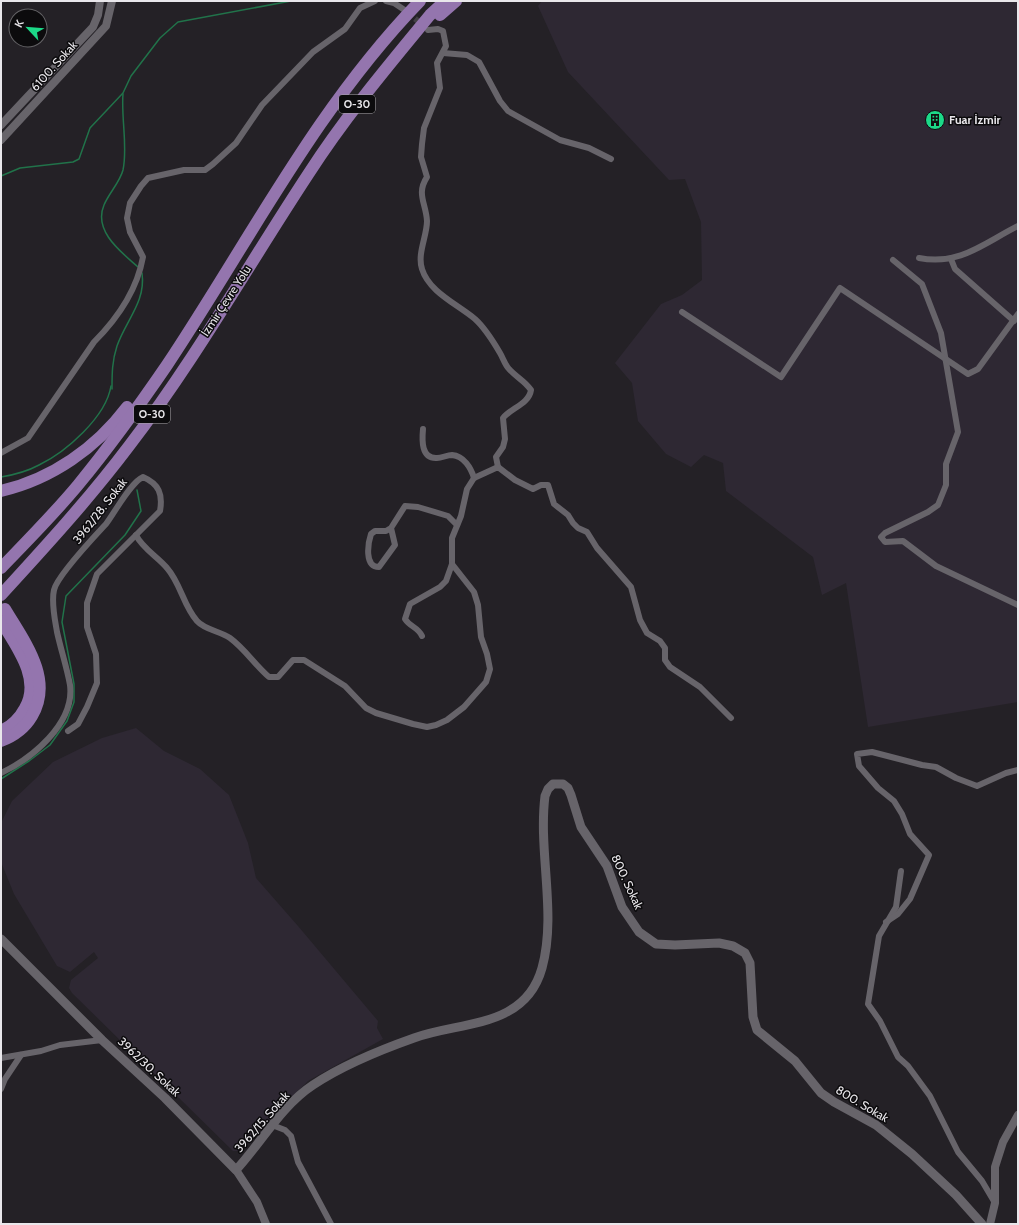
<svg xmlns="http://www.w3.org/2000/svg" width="1019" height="1225" viewBox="0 0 1019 1225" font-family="Cabin,sans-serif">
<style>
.built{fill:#2e2833}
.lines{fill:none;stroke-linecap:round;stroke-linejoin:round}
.stream{stroke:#21734a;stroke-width:1.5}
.minor-tunnel{stroke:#423f44;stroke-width:6;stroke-dasharray:6 3;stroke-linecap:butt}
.minor{stroke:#67646a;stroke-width:6}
.tertiary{stroke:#67646a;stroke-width:8}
.secondary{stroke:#67646a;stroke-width:9}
.motorway{stroke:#9475ae;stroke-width:12}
.labels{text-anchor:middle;stroke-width:3;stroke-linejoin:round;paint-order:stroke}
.shield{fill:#0c0b0d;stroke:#a7a5a8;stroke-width:1}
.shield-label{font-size:11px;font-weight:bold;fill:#e9e7eb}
.street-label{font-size:12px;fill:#e9e7eb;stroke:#0c0b0d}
.poi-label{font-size:12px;font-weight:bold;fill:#e9e7eb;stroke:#0c0b0d;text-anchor:start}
</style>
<rect width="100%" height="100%" fill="#242126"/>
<g class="built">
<path d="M542,1H1018V702L868,727L846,583L822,595L813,557L726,491L723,463L704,455L691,467L666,454L638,421L632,383L615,363L661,304L682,295L702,280L701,222L685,179L669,180L568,72L538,6Z"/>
<path d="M136,728L164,751L200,769L229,795L248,843L256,878L298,926L378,1021L377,1028L383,1039L308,1081L240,1151H233L72,993L69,988L71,980L98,958L94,952L70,972L57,966L14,894L1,862V823L12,801L53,762L102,738Z"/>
</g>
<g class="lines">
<g class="stream">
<path d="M123,94C121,118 128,147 123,170C120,182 109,193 104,205C93,231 121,252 138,267"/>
<path d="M1,176L20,168L73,162L79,159L90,128L123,93L131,76L160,38L178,22L291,1"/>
<path d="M112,389C112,374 112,361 117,346C126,320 146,302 142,273"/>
<path d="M1,477C13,475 28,471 39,465C66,452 106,417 111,386"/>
<path d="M1,779L29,761L50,745L67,721L74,702V684L62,622L66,596L125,535L141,511L137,490"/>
</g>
<path class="minor-tunnel" d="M408,13L424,26"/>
<g class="minor">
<path d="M386,1L394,3L406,11"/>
<path d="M428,30L438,29L443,31L446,46L437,63L440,88L424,128L422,144L421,157L427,177C416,194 426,203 427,221C427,236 417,254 422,269C429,292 457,304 475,319C485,328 493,341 500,353C503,358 505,365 509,369C516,377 525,381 531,390C529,404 511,408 503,418L505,439L503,447L496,457L498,467"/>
<path d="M443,53L467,55L479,62L500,101L508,111L560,140L589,148L611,159"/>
<path d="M919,258C960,266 984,243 1018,226"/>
<path d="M951,259L955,269L1014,321"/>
<path d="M893,260L922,284L941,333L958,432L946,464V485L938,505L928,512L885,533L881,537L885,542L903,541L936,566L1018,605"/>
<path d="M682,312L781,377L840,288L968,374L978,369L1018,314"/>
<path d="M423,429C422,440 421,459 437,458C442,458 447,455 452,455C464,456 471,468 474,478"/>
<path d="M1,453L28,438L94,342C117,319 137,290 143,257L130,232L127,218L130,203L141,186L148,178L184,170H205L213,164L236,143L262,105L313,52L345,29L360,8L375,1"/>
<path d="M391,528L395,545L379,567C364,567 368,543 371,534L375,531H386L391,528L405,506L418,507L448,516L457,525"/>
<path d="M136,535C142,548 158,557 167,568C181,584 183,605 197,621C205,630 220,631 230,638C245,649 255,665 269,677H278L293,660H304L345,686L366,708L376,713L413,724L427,727L436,725L447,720L464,707L486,682L490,669L487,654L481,637L478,605L474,592L452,564V538L461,516L467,489L474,478L498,467L515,480L533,489L541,485H548L554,504L568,515L573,523L578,528L587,532L597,548L631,587L640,620L647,633L660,641L665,648V660L670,667L700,687L731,718"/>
<path d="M422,636C418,627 410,627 405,619L410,604L440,587L446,581L452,564"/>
<path d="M1,773C31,759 75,724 70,685C67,668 61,650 57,632C55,620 51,603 54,590C57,576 94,537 106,524C115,512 131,482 143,477C159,484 163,494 160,511L97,574L87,603V627L96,654L97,683L87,707L78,724L68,731"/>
<path d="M901,871L896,907L879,936L868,1004L880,1021L898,1057L908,1066L930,1096L958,1152L982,1181L995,1203"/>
<path d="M886,922L898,914L910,899L929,855L910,834L902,814L894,801L878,788L859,766L857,754L872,752L922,765L936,767L956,778L977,786L1006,773L1018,770"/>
<path d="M1,1058L41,1051L60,1045L102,1040"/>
<path d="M1,1089L5,1079L21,1055"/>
<path d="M272,1125L285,1130L291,1136L298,1162L331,1224"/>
</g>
<g class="tertiary">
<path d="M1,125L93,27L98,15L100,1"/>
<path d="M1,140L106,26L112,1"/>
<path d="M236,1170L257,1202L266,1224"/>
<path d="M990,1224L995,1203V1167L1003,1142L1018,1115"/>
</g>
<path class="secondary" d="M1,939L102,1040L165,1098L236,1170C261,1143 281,1106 313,1085C343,1065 380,1050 414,1038C460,1021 525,1029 542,968C557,914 538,852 545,796L548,789L553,784H563L568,788L571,795L581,827L607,866L622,907L639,932L656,944L675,945L719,943L733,946L745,953L750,963L753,1017L757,1030L795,1061L821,1093L834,1102L876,1125L912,1154L956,1195L982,1224"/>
<g class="motorway">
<path d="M440,15L456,1"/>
<path d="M1,491C52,479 96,448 127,407"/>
<path d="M1,568C27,541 54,514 78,485C110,446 139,406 167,365C249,242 316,108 420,1"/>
<path d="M1,595C45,547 89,499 129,446C195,360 249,264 309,173C345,117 388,66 430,15L445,1"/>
<path d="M1,621C16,646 42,679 25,708C19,719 12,726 1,731"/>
<path d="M1,741C14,736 25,728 32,716C54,679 24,641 5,609"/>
</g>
</g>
<defs>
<g id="building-disc" transform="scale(1)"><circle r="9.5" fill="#1cd988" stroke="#0c0b0d"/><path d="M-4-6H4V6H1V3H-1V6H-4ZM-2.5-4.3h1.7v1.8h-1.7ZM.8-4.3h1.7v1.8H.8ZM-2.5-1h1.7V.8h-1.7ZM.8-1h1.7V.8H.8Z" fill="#111"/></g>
</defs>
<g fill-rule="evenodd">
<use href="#building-disc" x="935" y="120"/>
</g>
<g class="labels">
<g class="shield">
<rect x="339" y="95" width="36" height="18" rx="3"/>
<rect x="134" y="405" width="36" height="18" rx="3"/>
</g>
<g class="shield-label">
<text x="357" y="108">O-30</text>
<text x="152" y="418">O-30</text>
</g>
<g class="street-label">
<text transform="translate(54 66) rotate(-48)" y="4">6100. Sokak</text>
<text transform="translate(226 301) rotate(-57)" y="4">İzmir Çevre Yolu</text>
<text transform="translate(100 511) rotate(-52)" y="4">3962/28. Sokak</text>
<text transform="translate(627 882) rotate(65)" y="4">800. Sokak</text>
<text transform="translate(149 1067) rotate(43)" y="4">3962/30. Sokak</text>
<text transform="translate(862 1104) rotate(31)" y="4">800. Sokak</text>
<text transform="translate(262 1122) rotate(-49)" y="4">3962/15. Sokak</text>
</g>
<g class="poi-label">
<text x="949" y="124">Fuar İzmir</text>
</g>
</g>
<rect width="1019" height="1225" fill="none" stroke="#e9e7eb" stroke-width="4"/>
<g transform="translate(28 28) rotate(296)"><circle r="19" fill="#0c0b0d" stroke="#646366"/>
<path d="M0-3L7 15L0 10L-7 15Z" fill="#1cd988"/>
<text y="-6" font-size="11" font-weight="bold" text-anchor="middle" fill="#e9e7eb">K</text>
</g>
</svg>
